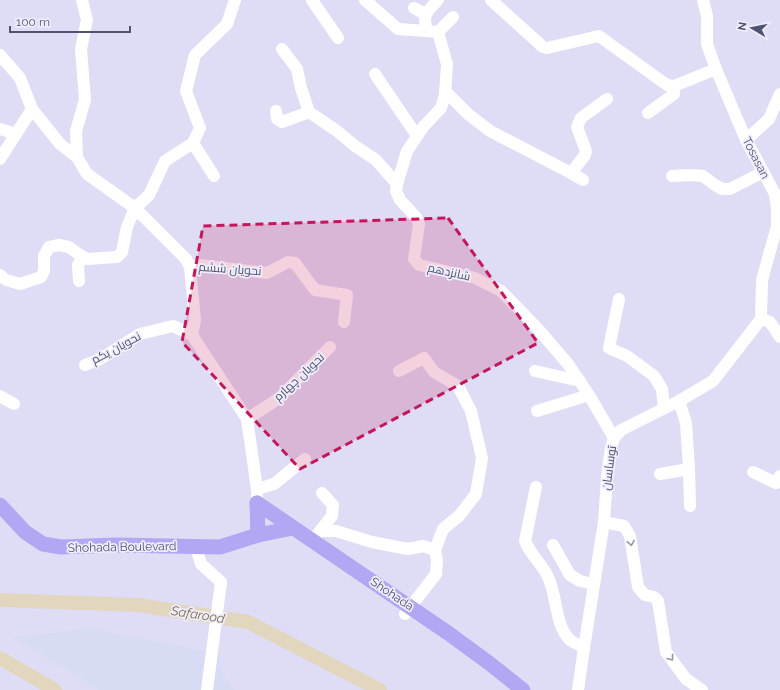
<svg xmlns="http://www.w3.org/2000/svg" width="780" height="690" viewBox="0 0 780 690" font-family="Raleway,Cairo,sans-serif">
<style>
.residential{fill:#dfddf6}
.commercial{fill:#d7dcf4}
.lines{fill:none;stroke-linecap:round;stroke-linejoin:round}
.river{stroke:#e2d6be;stroke-width:14}
.minor{stroke:#fff;stroke-width:12}
.major{stroke:#b2a7f2;stroke-width:15}
.oneway{stroke:#9598aa}
.marked{fill:#c2185b;fill-opacity:0.2;stroke:#c2185b;stroke-width:3;stroke-dasharray:8 5;stroke-linejoin:round}
.labels{text-anchor:middle;stroke-width:3.5;stroke-linejoin:round;paint-order:stroke}
.street-label{font-size:12px;fill:#4e5371;stroke:#f0eefd}
.water-label{font-size:13px;font-style:italic;fill:#7b6b47;stroke:#f0eefd}
</style>
<rect width="100%" height="100%" fill="#eae8fa"/>
<rect class="residential" x="0" y="0" width="780" height="690"/>
<path class="commercial" d="M91,629L220,654L219,669L234,690H100L12,637Z"/>
<g class="lines">
<g class="river">
<path d="M0,600L138,605L248,622L380,690"/>
<path d="M0,658L55,690"/>
</g>
<g class="minor">
<path d="M312,0L338,38"/>
<path d="M365,0L398,29L427,31"/>
<path d="M438,0C427,12 422,14 427,31L438,32L447,64L445,95L441,108L424,126L407,151L397,184L396,191L400,200L416,217L419,224L414,259L419,265L475,278L501,291L538,329L568,364L589,395L614,438"/>
<path d="M491,0L543,47L547,48L599,36L667,85L674,86L716,69"/>
<path d="M414,8L425,14"/>
<path d="M438,32L453,17"/>
<path d="M282,49L297,69L301,88L309,112L337,131L355,146L376,160L397,184"/>
<path d="M0,55L20,78L32,109L60,144L77,157L87,174L135,208L186,259L190,267L195,320L192,335L247,419L257,489V503"/>
<path d="M375,74L417,136"/>
<path d="M445,91L468,114L490,131L571,173L583,180"/>
<path d="M276,111L277,119L282,122L309,112"/>
<path d="M648,113L674,94V86"/>
<path d="M0,129L16,134"/>
<path d="M746,140L769,119L780,94"/>
<path d="M193,143L214,176"/>
<path d="M77,157L76,131L85,100L81,49L87,20L82,0"/>
<path d="M0,159L32,109"/>
<path d="M571,173L585,155L586,151L577,127L581,118L607,99"/>
<path d="M672,176L691,175L703,176L715,185L722,189H730L763,172"/>
<path d="M190,267L200,265L267,273L288,262L295,263L315,290L347,295L344,322"/>
<path d="M0,275L6,280L20,284L41,277L44,271V256L49,247L59,245L69,247L80,255L87,259L117,257L122,252L127,227L135,208L149,195L165,161L193,143L200,128L186,91L195,55L227,24L235,0"/>
<path d="M79,281L78,265L83,257"/>
<path d="M619,299L609,348L627,356L654,376L662,389L664,408"/>
<path d="M761,319L770,322L780,337"/>
<path d="M85,365L100,359L140,334L173,326L192,335"/>
<path d="M399,371L424,358L434,372L458,386L471,411L482,458L476,494L459,516L443,529L435,550L437,561L436,574L405,614"/>
<path d="M535,371L580,381"/>
<path d="M0,396L14,404"/>
<path d="M537,411L589,395"/>
<path d="M247,419L278,399L330,347"/>
<path d="M689,469L690,506"/>
<path d="M753,472L776,483L780,476"/>
<path d="M660,474L689,469L686,423L679,401"/>
<path d="M536,487L525,541C530,554 542,564 548,577C557,595 555,626 570,640C574,643 580,645 584,648"/>
<path d="M257,489L274,484L305,459"/>
<path d="M604,522L624,526L630,536L638,587L645,595L654,597L658,601L666,652L686,679L702,690"/>
<path d="M320,531L332,516L333,505L322,493"/>
<path d="M312,541L320,531H336L372,542L408,549L423,546L435,550"/>
<path d="M553,545L570,575L580,581L594,584"/>
<path d="M196,547L201,564L221,582L207,690"/>
<path d="M578,690L584,648L604,522L607,477L611,448L614,438L621,430L679,401L713,381L761,319L762,280L777,226V208L775,194L746,140L716,69L707,44V16L703,0"/>
</g>
<g class="major">
<path d="M257,503L448,633L489,663L523,690"/>
<path d="M257,503L258,535"/>
<path d="M0,505L25,532L43,544L61,547L115,545L220,547L258,535L293,528"/>
</g>
</g>
<defs><path id="oneway-chevron" d="M-2-3.5L2.5 0L-2 3.5" fill="none" stroke-width="1.6" stroke-linecap="round" stroke-linejoin="round"/></defs>
<g class="oneway">
<use href="#oneway-chevron" transform="translate(631 543) rotate(81)"/>
<use href="#oneway-chevron" transform="translate(671 658) rotate(53)"/>
</g>
<path class="marked" d="M448,218L538,343L300,469L182,342L203,226Z"/>
<g class="labels">
<g class="street-label">
<text transform="translate(756 158) rotate(63)" y="4">Tosasan</text>
<text transform="translate(230 269) rotate(4)" y="4">نحویان ششم</text>
<text transform="translate(449 272) rotate(13)" y="4">شانزدهم</text>
<text transform="translate(116 348) rotate(-28)" y="4">نحویان یکم</text>
<text transform="translate(299 377) rotate(-43)" y="4">نحویان چهارم</text>
<text transform="translate(609 468) rotate(-82)" y="4">توساسان</text>
<text transform="translate(122 547) rotate(-1)" y="4">Shohada Boulevard</text>
<text transform="translate(392 594) rotate(34)" y="4">Shohada</text>
</g>
<g class="water-label">
<text transform="translate(198 614) rotate(9)" y="5">Safarood</text>
</g>
</g>
<g transform="translate(752 28) rotate(280)" stroke="#f0eefd" stroke-width="3" paint-order="stroke">
<path d="M0-3L7 15L0 10L-7 15Z" fill="#4e5371"/>
<text y="-6" font-size="11" font-weight="bold" text-anchor="middle" fill="#4e5371">N</text>
</g>
<path d="M10 26v6h120v-6" fill="none" stroke="#4e5371" stroke-width="2"/>
<text x="16" y="26" font-size="12" fill="#4e5371" stroke="#f0eefd" stroke-width="3" paint-order="stroke">100 m</text>
</svg>
